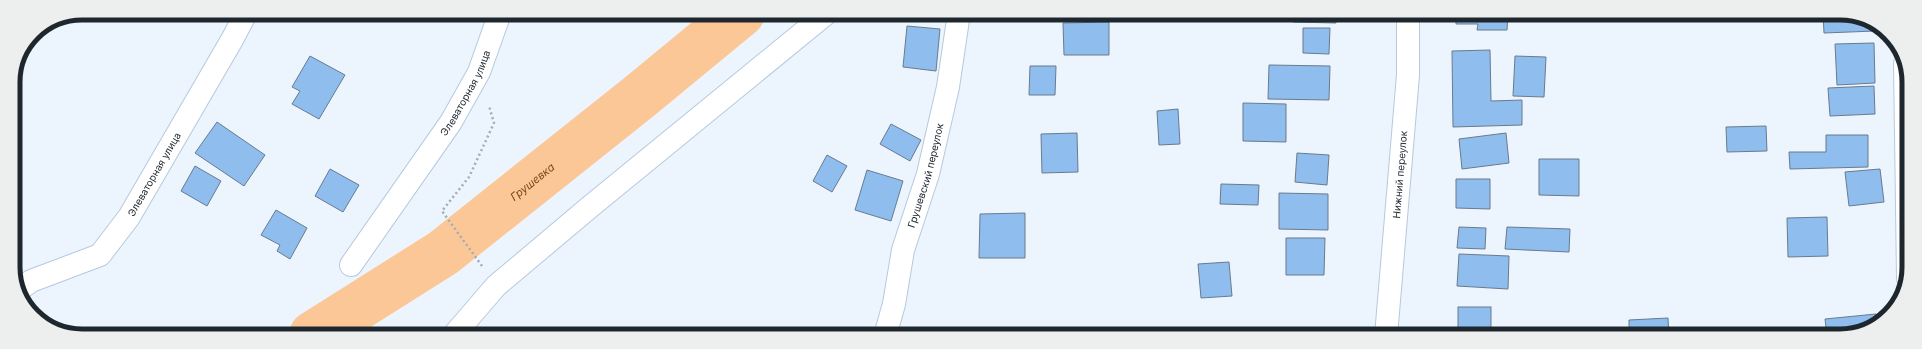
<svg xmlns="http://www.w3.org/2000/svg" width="1922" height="349" viewBox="0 0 1922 349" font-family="Inter,sans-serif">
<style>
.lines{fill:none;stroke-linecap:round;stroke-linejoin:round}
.river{stroke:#fcc797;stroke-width:48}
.building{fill:#8ebdee;stroke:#697b8e}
.minor-casing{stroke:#b6c9de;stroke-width:24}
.path{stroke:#a3abb4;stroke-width:2.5;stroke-dasharray:2 3;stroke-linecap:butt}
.minor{stroke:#fff;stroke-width:22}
.labels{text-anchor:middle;stroke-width:3.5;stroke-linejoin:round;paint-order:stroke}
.street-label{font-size:10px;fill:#1e262e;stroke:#fff}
.water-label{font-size:11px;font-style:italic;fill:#7a4912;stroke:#fff}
.rim{fill:none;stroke:#1e262e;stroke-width:5}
</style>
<rect width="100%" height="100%" fill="#ecf4fd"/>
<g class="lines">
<path class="river" id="s1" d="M313,335L443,253L639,97L741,13"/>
</g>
<g class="building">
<path d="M900,13H909L903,18Z"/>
<path d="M1063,13H1100V19L1063,20Z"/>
<path d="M1293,13H1336V23L1293,22Z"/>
<path d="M1456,13L1508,14L1507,30H1477L1478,24H1456Z"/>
<path d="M1823,14H1849L1875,25V31L1824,33Z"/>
<path d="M1109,22V55H1064L1063,23Z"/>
<path d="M907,26L940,29L936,71L903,67Z"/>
<path d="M1303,28H1330L1329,54L1303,53Z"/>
<path d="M1874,43L1875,83L1837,85L1835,44Z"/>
<path d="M1490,50L1491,101L1522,100V125L1453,127L1452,51Z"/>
<path d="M310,56L345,75L319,119L292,104L300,91L292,87Z"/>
<path d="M1515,56L1546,57L1544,97L1513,96Z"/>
<path d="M1269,65L1330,66L1329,100L1268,99Z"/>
<path d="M1030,66H1056L1055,95H1029Z"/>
<path d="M1874,86L1875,114L1830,116L1828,88Z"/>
<path d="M1243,103L1286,104V142L1243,141Z"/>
<path d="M1178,109L1180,144L1159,145L1157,111Z"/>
<path d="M217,122L265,155L244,186L195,153Z"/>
<path d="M891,124L921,140L910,161L880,144Z"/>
<path d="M1766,126L1767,151L1727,152L1726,127Z"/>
<path d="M1077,133L1078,172L1042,173L1041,134Z"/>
<path d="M1506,133L1509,163L1462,169L1459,139Z"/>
<path d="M1826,135H1868V167L1790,169L1789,152H1826Z"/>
<path d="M1297,153L1329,155L1327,185L1295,182Z"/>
<path d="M827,155L847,166L832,192L813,181Z"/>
<path d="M1539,159H1579V196L1539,195Z"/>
<path d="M195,166L221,181L207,206L181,191Z"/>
<path d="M330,169L359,185L343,212L315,196Z"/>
<path d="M1880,169L1884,202L1849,206L1845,172Z"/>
<path d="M867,170L903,181L891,221L855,210Z"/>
<path d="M1456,179H1490V209L1456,208Z"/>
<path d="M1221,184L1259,185L1258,205L1220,204Z"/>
<path d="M1279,193L1328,194V230L1279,229Z"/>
<path d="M276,210L307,228L290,259L277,251L280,245L261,235Z"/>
<path d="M1025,213V258H979L980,214Z"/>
<path d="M1827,217L1828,256L1788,257L1787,218Z"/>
<path d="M1459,227L1486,228L1485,249L1457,248Z"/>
<path d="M1507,227L1570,229L1569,252L1505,249Z"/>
<path d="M1286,238H1325L1324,275H1286Z"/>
<path d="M1459,254L1509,256L1508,289L1457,286Z"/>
<path d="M1229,262L1232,296L1201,298L1198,264Z"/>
<rect x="1458" y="307" width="33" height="29"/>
<path d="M1876,314L1877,322L1840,336H1827L1825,319Z"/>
<path d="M1668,318L1669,336H1629V320Z"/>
</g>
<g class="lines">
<g class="minor-casing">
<g id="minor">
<path d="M1905,64L1908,278"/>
<path id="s2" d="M351,265L451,122L479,72L500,13"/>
<path id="s3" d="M19,290L31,281L100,255L129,217L233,38L246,13"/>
<path d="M453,336L496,286L591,206L827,13"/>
<path id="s4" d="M885,336L894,304L903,250L928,174L948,87L959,13"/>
<path id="s5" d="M1386,336L1408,75V13"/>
</g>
</g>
<path class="path" d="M482,266L442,211L469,177L494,123L489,106"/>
<use href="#minor" class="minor"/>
</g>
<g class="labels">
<g class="street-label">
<text dy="4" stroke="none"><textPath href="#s2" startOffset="207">Элеваторная улица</textPath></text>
<text dy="4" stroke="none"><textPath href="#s3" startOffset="186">Элеваторная улица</textPath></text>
<text dy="4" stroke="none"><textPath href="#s4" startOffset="166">Грушевский переулок</textPath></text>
<text dy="4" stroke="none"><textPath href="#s5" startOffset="162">Нижний переулок</textPath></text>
</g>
<g class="water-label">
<text dy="4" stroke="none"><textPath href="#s1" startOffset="268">Грушевка</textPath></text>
</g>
</g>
<path d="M0 0H1922V349H0ZM82 20H1840A62 62 0 0 1 1902 82V267A62 62 0 0 1 1840 329H82A62 62 0 0 1 20 267V82A62 62 0 0 1 82 20Z" fill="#edeeee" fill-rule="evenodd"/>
<path class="rim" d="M82 20H1840A62 62 0 0 1 1902 82V267A62 62 0 0 1 1840 329H82A62 62 0 0 1 20 267V82A62 62 0 0 1 82 20Z"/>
</svg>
